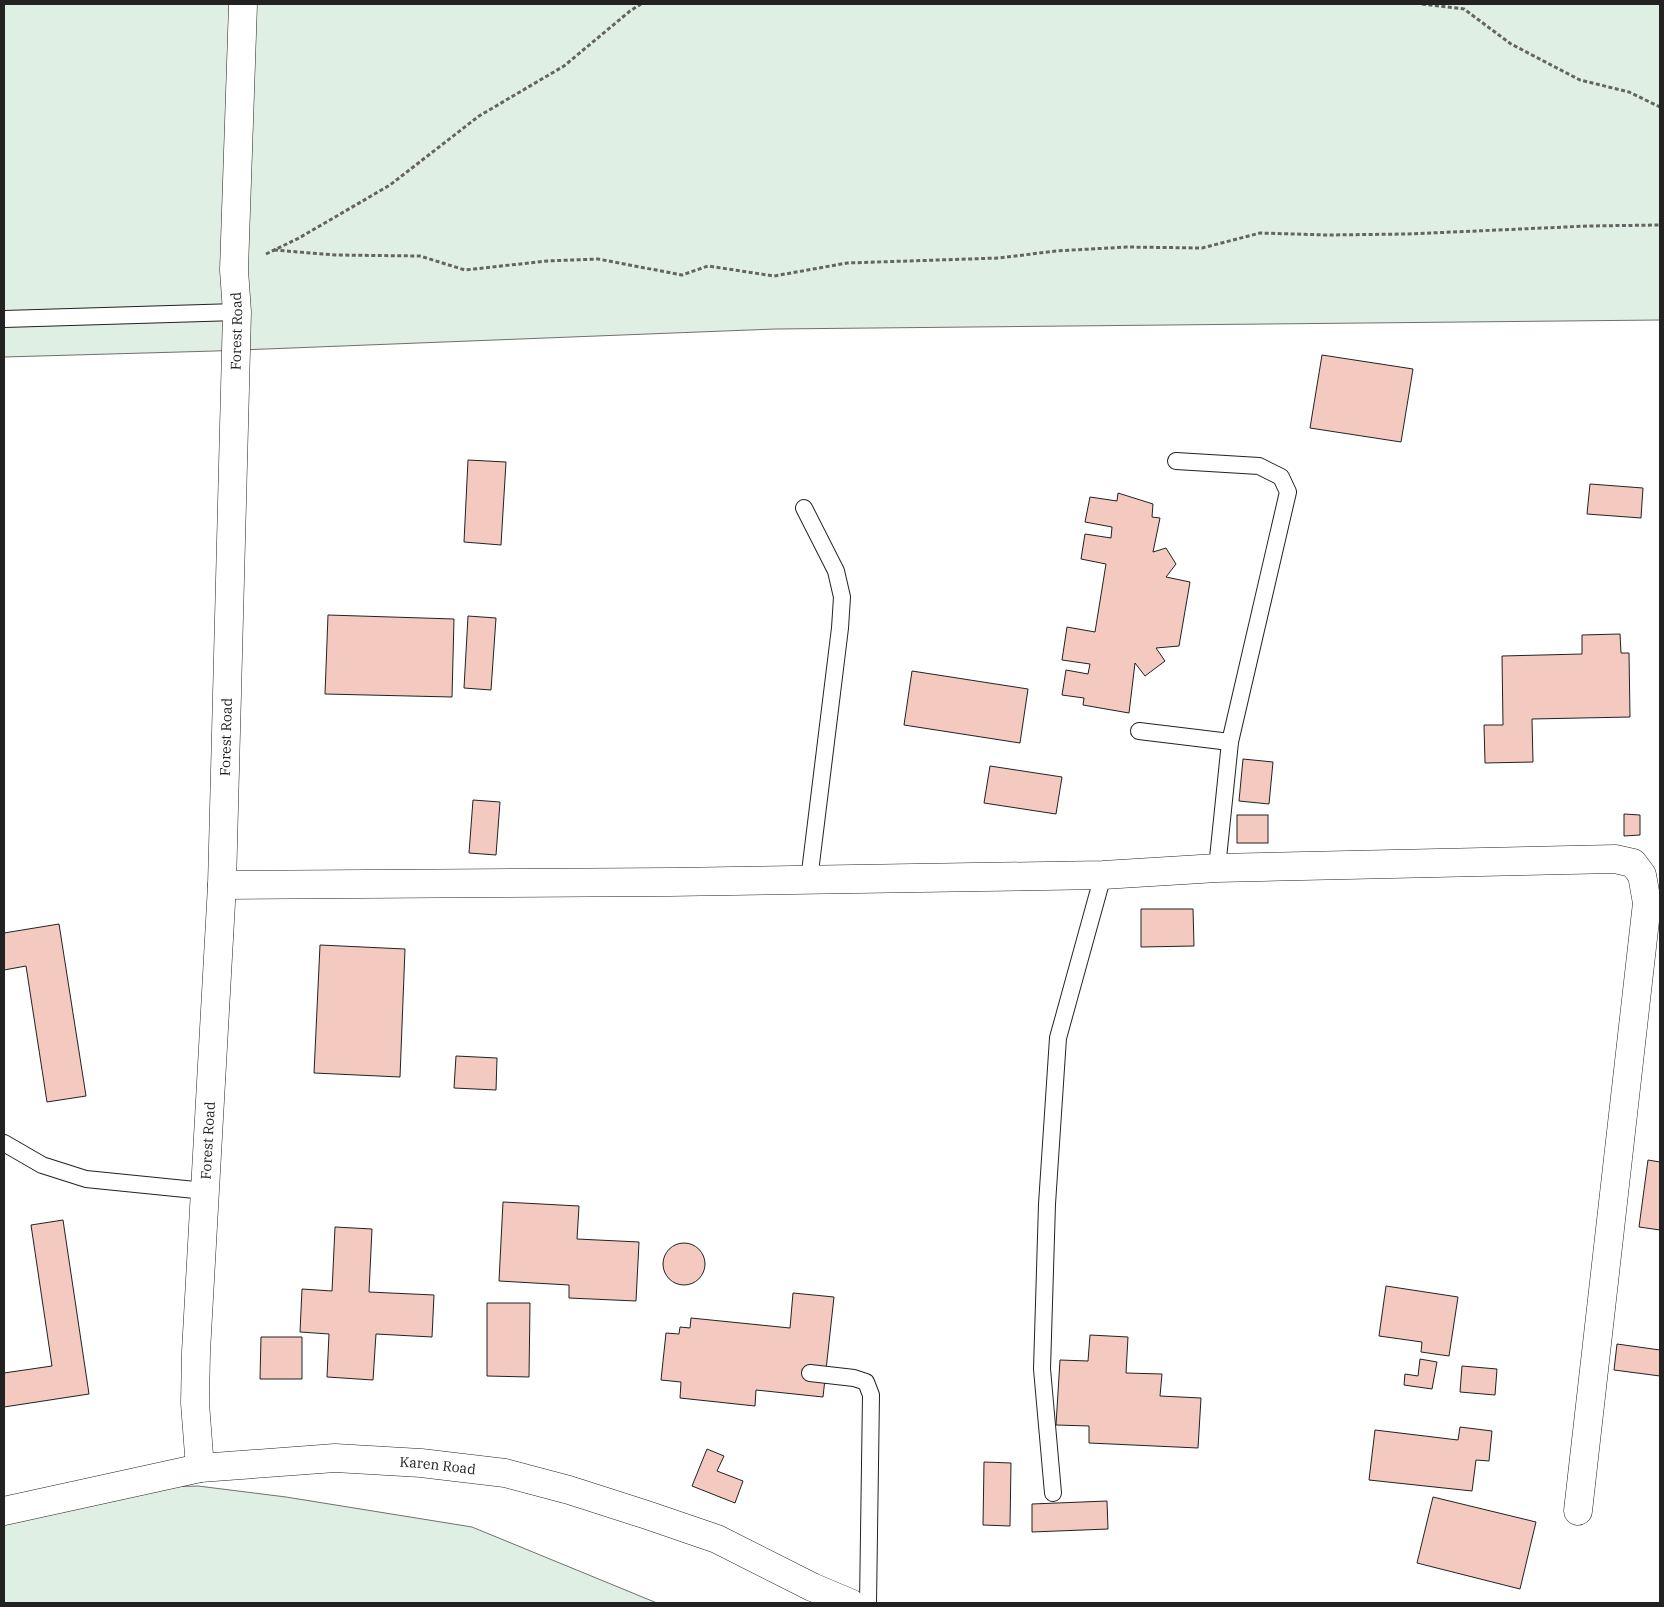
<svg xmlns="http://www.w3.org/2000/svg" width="1664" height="1607" viewBox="0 0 1664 1607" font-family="'IBM Plex Serif',serif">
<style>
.green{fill:#e0efe3;stroke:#6f6f6f}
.building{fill:#f3c9c0;stroke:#222}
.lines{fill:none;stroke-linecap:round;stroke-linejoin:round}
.lane-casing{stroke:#222;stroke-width:18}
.street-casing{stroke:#222;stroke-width:29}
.path{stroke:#646464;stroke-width:3;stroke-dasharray:4 2.5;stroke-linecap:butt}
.lane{stroke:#fff;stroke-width:16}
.street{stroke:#fff;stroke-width:28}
.labels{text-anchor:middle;stroke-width:4;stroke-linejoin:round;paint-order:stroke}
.street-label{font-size:14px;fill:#222;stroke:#fff}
</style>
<rect width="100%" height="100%" fill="#fff"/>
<g class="green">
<path d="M4,4H1660V320L775,329L215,351L4,357Z"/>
<path d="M198,1486L286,1497L472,1527L657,1603H4V1519L114,1488Z"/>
</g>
<g class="building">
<path d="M1322,355L1413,369L1401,442L1310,428Z"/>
<path d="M468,460L506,462L501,545L464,542Z"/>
<path d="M1590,484L1643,488L1641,518L1587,514Z"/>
<path d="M1118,493L1153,504L1152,517L1160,518L1153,552L1166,548L1176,564L1166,577L1190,582L1179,646L1156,648L1165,661L1145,676L1135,663L1129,713L1083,705L1084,698L1062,695L1066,670L1088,674L1090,664L1062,660L1067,627L1095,632L1106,564L1081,559L1085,534L1111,538L1112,527L1085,522L1090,497L1117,501Z"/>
<path d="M328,615L454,619L452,697L325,694Z"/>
<path d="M468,616L496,618L491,690L464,688Z"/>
<path d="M1620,634L1621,653H1629L1630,717L1532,719L1533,762L1485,763L1484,725H1503L1502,656L1582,654V635Z"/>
<path d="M912,671L1028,689L1020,743L904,725Z"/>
<path d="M1243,759L1273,762L1269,804L1239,801Z"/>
<path d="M990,766L1062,777L1056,814L984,803Z"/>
<path d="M473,800L500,802L496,855L469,853Z"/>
<path d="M1624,814L1640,815V835L1624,836Z"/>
<rect x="1237" y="815" width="31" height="28"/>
<path d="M1141,909H1193L1194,946L1141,947Z"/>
<path d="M59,924L86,1096L47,1102L26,966L4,970V933Z"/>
<path d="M320,945L405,949L400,1077L314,1073Z"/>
<path d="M456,1056L497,1058L496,1090L454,1088Z"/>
<path d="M1648,1160L1660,1162V1230L1639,1227Z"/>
<path d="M503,1202L579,1206L577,1239L639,1242L636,1301L569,1298V1285L499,1281Z"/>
<path d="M63,1220L89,1394L4,1407V1373L52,1366L31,1225Z"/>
<path d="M335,1227L372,1229L369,1292L434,1295L432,1337L376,1334L373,1380L327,1377L329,1334L300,1332L302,1289L332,1291Z"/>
<circle cx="684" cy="1264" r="21"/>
<path d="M1386,1286L1458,1297L1449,1356L1421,1352L1422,1342L1379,1336Z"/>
<path d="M793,1293L834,1297L823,1397L756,1390L755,1406L680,1398L681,1382L661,1380L666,1333L679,1334L680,1327L690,1328L691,1318L790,1328Z"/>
<path d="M487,1303H530L529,1377L487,1376Z"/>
<path d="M1090,1335L1128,1337L1126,1373L1162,1374L1160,1396L1201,1398L1198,1448L1089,1443V1426L1056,1425L1060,1360L1088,1361Z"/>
<path d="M261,1337H302V1379H260Z"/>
<path d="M1617,1344L1660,1350V1376L1614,1370Z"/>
<path d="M1420,1359L1437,1362L1432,1389L1404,1385L1405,1374L1418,1376Z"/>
<path d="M1462,1366L1497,1369L1495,1395L1460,1392Z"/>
<path d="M1460,1427L1492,1431L1489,1461L1476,1460L1472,1491L1369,1480L1375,1430L1458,1440Z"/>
<path d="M707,1449L724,1456L717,1471L743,1481L735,1503L692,1486Z"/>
<path d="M984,1462L1011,1463L1010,1526L983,1525Z"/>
<path d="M1433,1497L1536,1522L1520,1589L1417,1563Z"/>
<path d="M1107,1501L1108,1529L1032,1532V1504Z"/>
</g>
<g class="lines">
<g class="lane-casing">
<g id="lane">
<path d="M4,319L237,312"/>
<path d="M1176,461L1259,466L1281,477L1288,492L1230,742L1217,868"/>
<path d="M804,508L836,571L842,597L840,628L809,880"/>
<path d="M1139,731L1230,742"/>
<path d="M4,1143L42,1165L86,1179L205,1191"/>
<path d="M810,1373L854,1378L866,1382L871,1395L868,1603"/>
<path d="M1053,1493L1042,1369L1047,1204L1058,1038L1103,875"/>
</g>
</g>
<g class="street-casing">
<g id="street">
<path d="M222,885L670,882L1103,875L1217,868L1615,859L1633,863L1642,875L1647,903L1578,1511"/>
<path id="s1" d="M200,1468L195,1403L196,1352L222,885L237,312L234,270L243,4"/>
<path id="s2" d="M4,1511L200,1468L335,1458L421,1463L505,1473L569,1490L647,1515L717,1539L812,1587L850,1603"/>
</g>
</g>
<g class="path">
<path d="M1422,4L1464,9L1511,44L1580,80L1629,92L1660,107"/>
<path d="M274,250L335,255L420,256L465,270L547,261L598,259L682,275L708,266L774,276L847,263L999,258L1056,251L1126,247L1202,248L1260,233L1327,235L1408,234L1588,226L1660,225"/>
<path d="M266,254L299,238L390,185L479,116L564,66L630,11L641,4"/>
</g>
<use href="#lane" class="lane"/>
<use href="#street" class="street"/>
</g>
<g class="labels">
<g class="street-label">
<text dy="5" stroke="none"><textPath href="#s1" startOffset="1138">Forest Road</textPath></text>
<text dy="5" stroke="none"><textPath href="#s1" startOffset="732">Forest Road</textPath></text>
<text dy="5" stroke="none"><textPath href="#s1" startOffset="328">Forest Road</textPath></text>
<text dy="5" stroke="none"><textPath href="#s2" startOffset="439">Karen Road</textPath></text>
</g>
</g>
<rect width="1664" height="1607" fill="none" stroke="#222222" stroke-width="10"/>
</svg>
